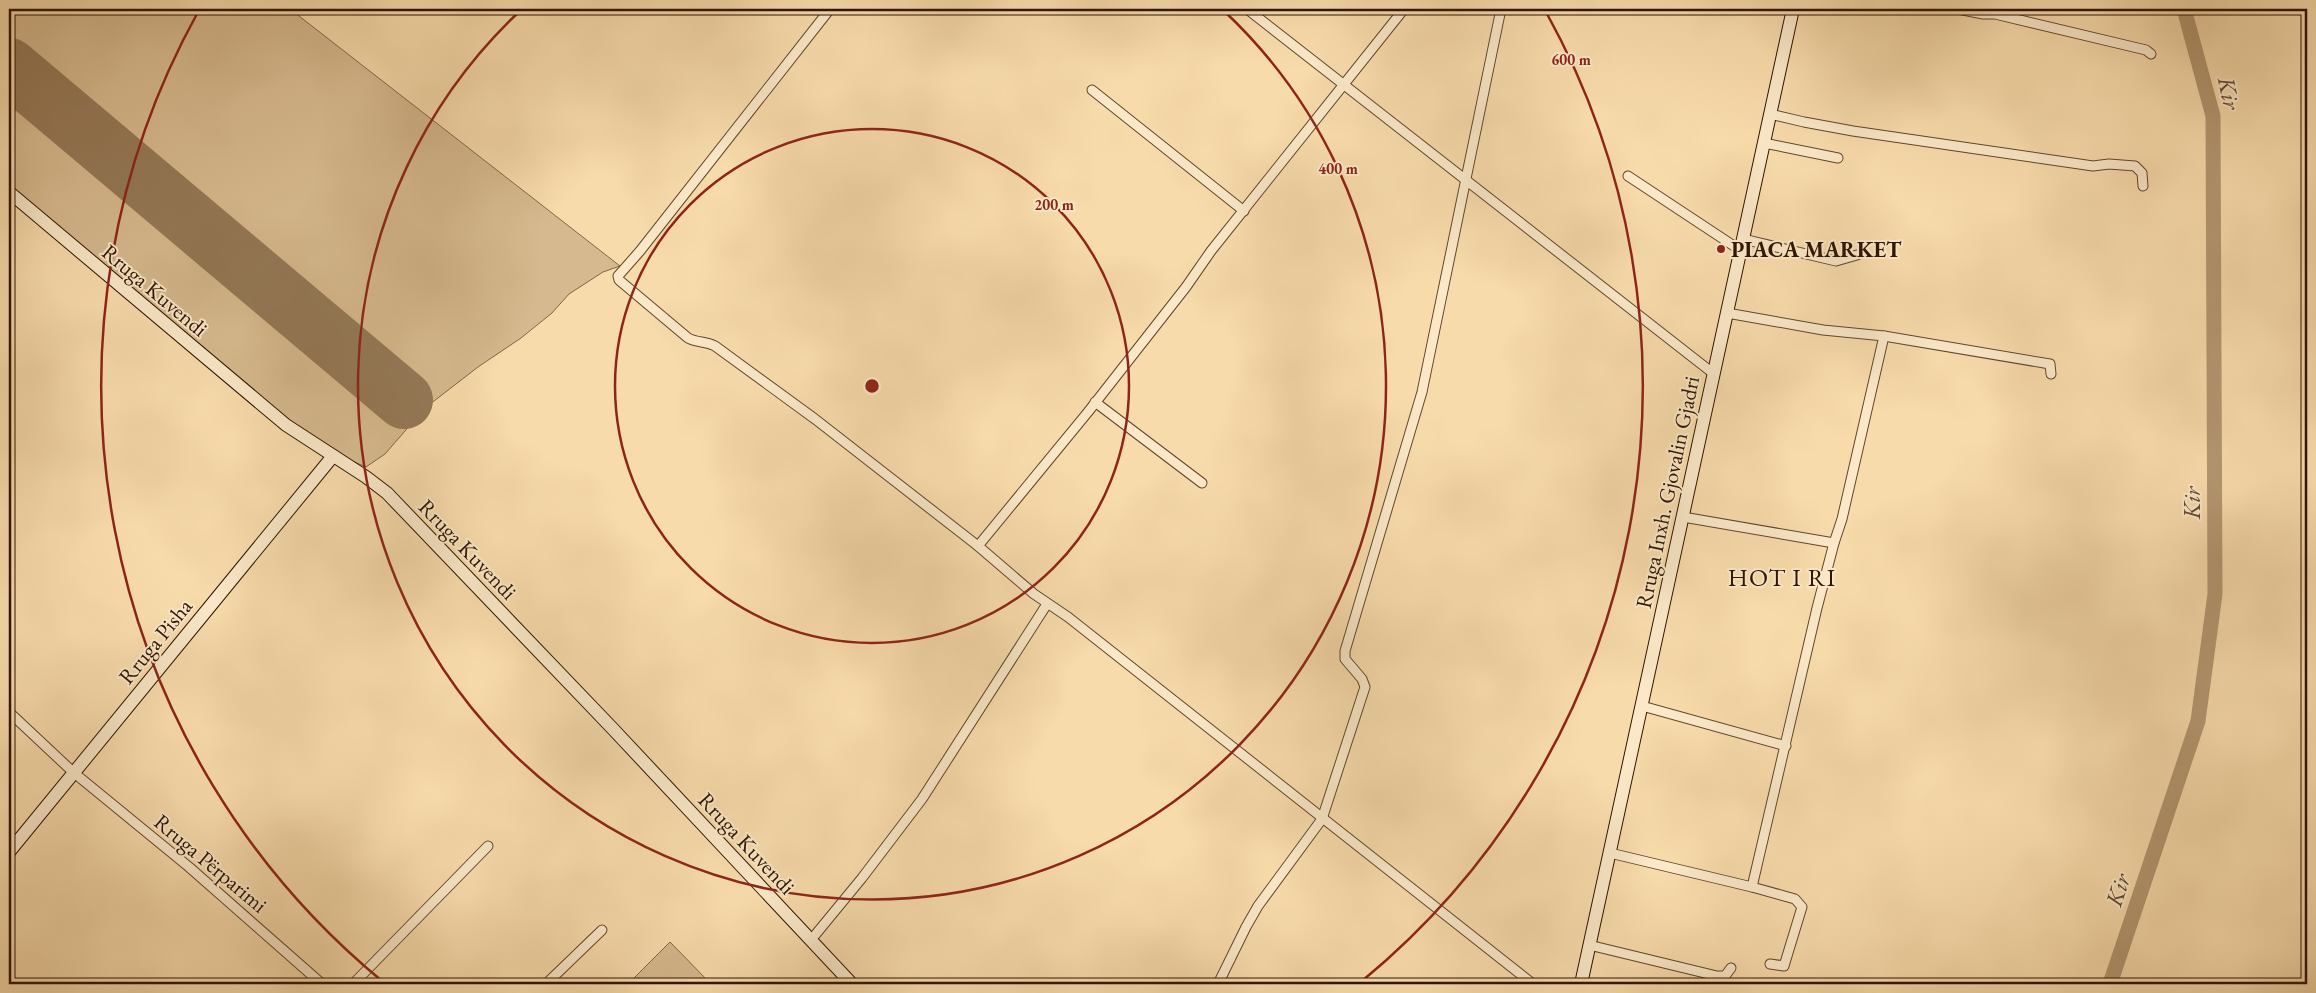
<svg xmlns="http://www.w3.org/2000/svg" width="2316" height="993" viewBox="0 0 2316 993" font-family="'EB Garamond',serif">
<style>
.green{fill:#d6b98e;stroke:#826647}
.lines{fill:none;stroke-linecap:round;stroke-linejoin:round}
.river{stroke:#b49771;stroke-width:15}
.runway{stroke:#947856;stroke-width:58}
.street-casing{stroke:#61462b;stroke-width:11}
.secondary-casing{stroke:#2f1400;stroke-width:14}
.street{stroke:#fae8c8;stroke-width:9}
.secondary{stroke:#fae8c8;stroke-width:12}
.ring{fill:none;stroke:#8f2418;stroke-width:2.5}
.poi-dot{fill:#8f2418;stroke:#fae8c8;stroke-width:2}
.labels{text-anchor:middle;stroke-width:4;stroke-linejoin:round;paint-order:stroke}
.poi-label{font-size:22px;font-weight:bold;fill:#2f1400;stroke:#fae8c8;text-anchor:start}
.street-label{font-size:22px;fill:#2f1400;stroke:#fae8c8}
.water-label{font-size:24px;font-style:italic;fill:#64482d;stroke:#fae8c8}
.quarter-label{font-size:25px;letter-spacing:1px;fill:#2f1400;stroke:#fae8c8}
.centre{fill:#8f2418;stroke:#fae8c8;stroke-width:2.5}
.ring-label{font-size:15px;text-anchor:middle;font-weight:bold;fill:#8f2418;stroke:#fae8c8;stroke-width:4;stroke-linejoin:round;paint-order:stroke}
</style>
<rect width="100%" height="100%" fill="#f8dbab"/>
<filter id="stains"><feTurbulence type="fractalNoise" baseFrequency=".004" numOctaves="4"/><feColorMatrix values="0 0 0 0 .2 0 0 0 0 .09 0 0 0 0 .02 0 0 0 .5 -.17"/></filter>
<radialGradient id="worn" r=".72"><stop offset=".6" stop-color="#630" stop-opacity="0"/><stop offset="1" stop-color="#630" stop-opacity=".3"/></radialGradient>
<g class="green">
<path d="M9,9H290L620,266L603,272L569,294L552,313L521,338L478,367L425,408L385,454L366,467L352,461L297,427L9,188Z"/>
<path d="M670,942L709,982L707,984H628Z"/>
</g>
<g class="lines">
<path class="river" d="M2110,984L2198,721L2215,594L2213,116L2184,9"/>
<path class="runway" d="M9,67L404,400"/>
<g class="street-casing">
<g id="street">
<path d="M830,9L640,251L618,276L619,280L688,338C697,343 706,341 715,346L815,419L978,546"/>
<path d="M1247,9L1714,374"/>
<path d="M1404,9L1211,251L1186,287L1088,412L978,546L1034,594L1068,617L1533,984"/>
<path d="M1958,9L1983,14H1995L2146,50L2151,54"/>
<path d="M1092,90L1244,211"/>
<path d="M1770,114L1804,122L1853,131L2093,166L2109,164L2135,166L2142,173L2143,186"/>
<path d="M1764,143L1838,158"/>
<path d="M1628,176L1740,250"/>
<path d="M1743,239L1836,261L1857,255"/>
<path d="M1727,313L1823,330L1884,336L2050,364L2051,374"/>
<path d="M1095,402L1202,483"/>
<path d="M1683,517L1834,543"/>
<path d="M1642,706L1786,746"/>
<path d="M9,712L73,772L189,867L322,984"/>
<path d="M1610,853L1752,887"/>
<path d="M811,940L862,878L922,799L1047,604"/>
<path d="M1589,945L1717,976H1725L1731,968"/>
<path d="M1770,964L1784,966L1802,907L1795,899L1752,887L1817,608L1834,543L1842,519L1884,336"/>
<path d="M353,984L488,846"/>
<path d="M546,984L602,930"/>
<path d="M1218,984L1246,927L1258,906L1322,819L1365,687L1362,679L1345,659V651L1422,392L1501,9"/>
</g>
</g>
<g class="secondary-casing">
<g id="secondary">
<path d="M9,192L286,425L366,477L387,493L613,729L852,984"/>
<path d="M9,852L333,456"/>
<path d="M1581,984L1793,9"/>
</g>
</g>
<use href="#street" class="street"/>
<use href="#secondary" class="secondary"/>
</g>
<g class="ring">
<circle cx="872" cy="386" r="257"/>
<path d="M1223 10A514 514 0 1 1 521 10"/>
<path d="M382 981A771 771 0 0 1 198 12M1546 12A771 771 0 0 1 1362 981"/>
</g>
<circle class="poi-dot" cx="1721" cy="249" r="5"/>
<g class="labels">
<g class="poi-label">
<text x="1731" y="257">PIACA MARKET</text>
</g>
<g class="street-label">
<text transform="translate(155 290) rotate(40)" y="8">Rruga Kuvendi</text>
<text transform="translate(1667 492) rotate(-78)" y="8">Rruga Inxh. Gjovalin Gjadri</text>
<text transform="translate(468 549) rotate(46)" y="8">Rruga Kuvendi</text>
<text transform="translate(155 641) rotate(-51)" y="8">Rruga Pisha</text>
<text transform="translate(747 843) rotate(47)" y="8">Rruga Kuvendi</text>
<text transform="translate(211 863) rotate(40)" y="8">Rruga Përparimi</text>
</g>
<g class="water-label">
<text transform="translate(2229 93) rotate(78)" y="8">Kir</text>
<text transform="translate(2192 503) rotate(-90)" y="8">Kir</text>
<text transform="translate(2118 890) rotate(-72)" y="8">Kir</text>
</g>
<g class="quarter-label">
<text x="1782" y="586">HOT I RI</text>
</g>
</g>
<circle cx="872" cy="386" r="8" class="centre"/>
<g class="ring-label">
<text x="1571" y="65">600 m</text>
<text x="1338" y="174">400 m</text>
<text x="1054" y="210">200 m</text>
</g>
<rect width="2316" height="993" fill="none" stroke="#f8dbab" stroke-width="30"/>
<rect x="10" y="10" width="2296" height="973" fill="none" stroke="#2f1400" stroke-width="2.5"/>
<rect x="15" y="15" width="2286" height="963" fill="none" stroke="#2f1400"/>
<rect width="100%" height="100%" filter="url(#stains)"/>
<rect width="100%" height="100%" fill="url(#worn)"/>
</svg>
